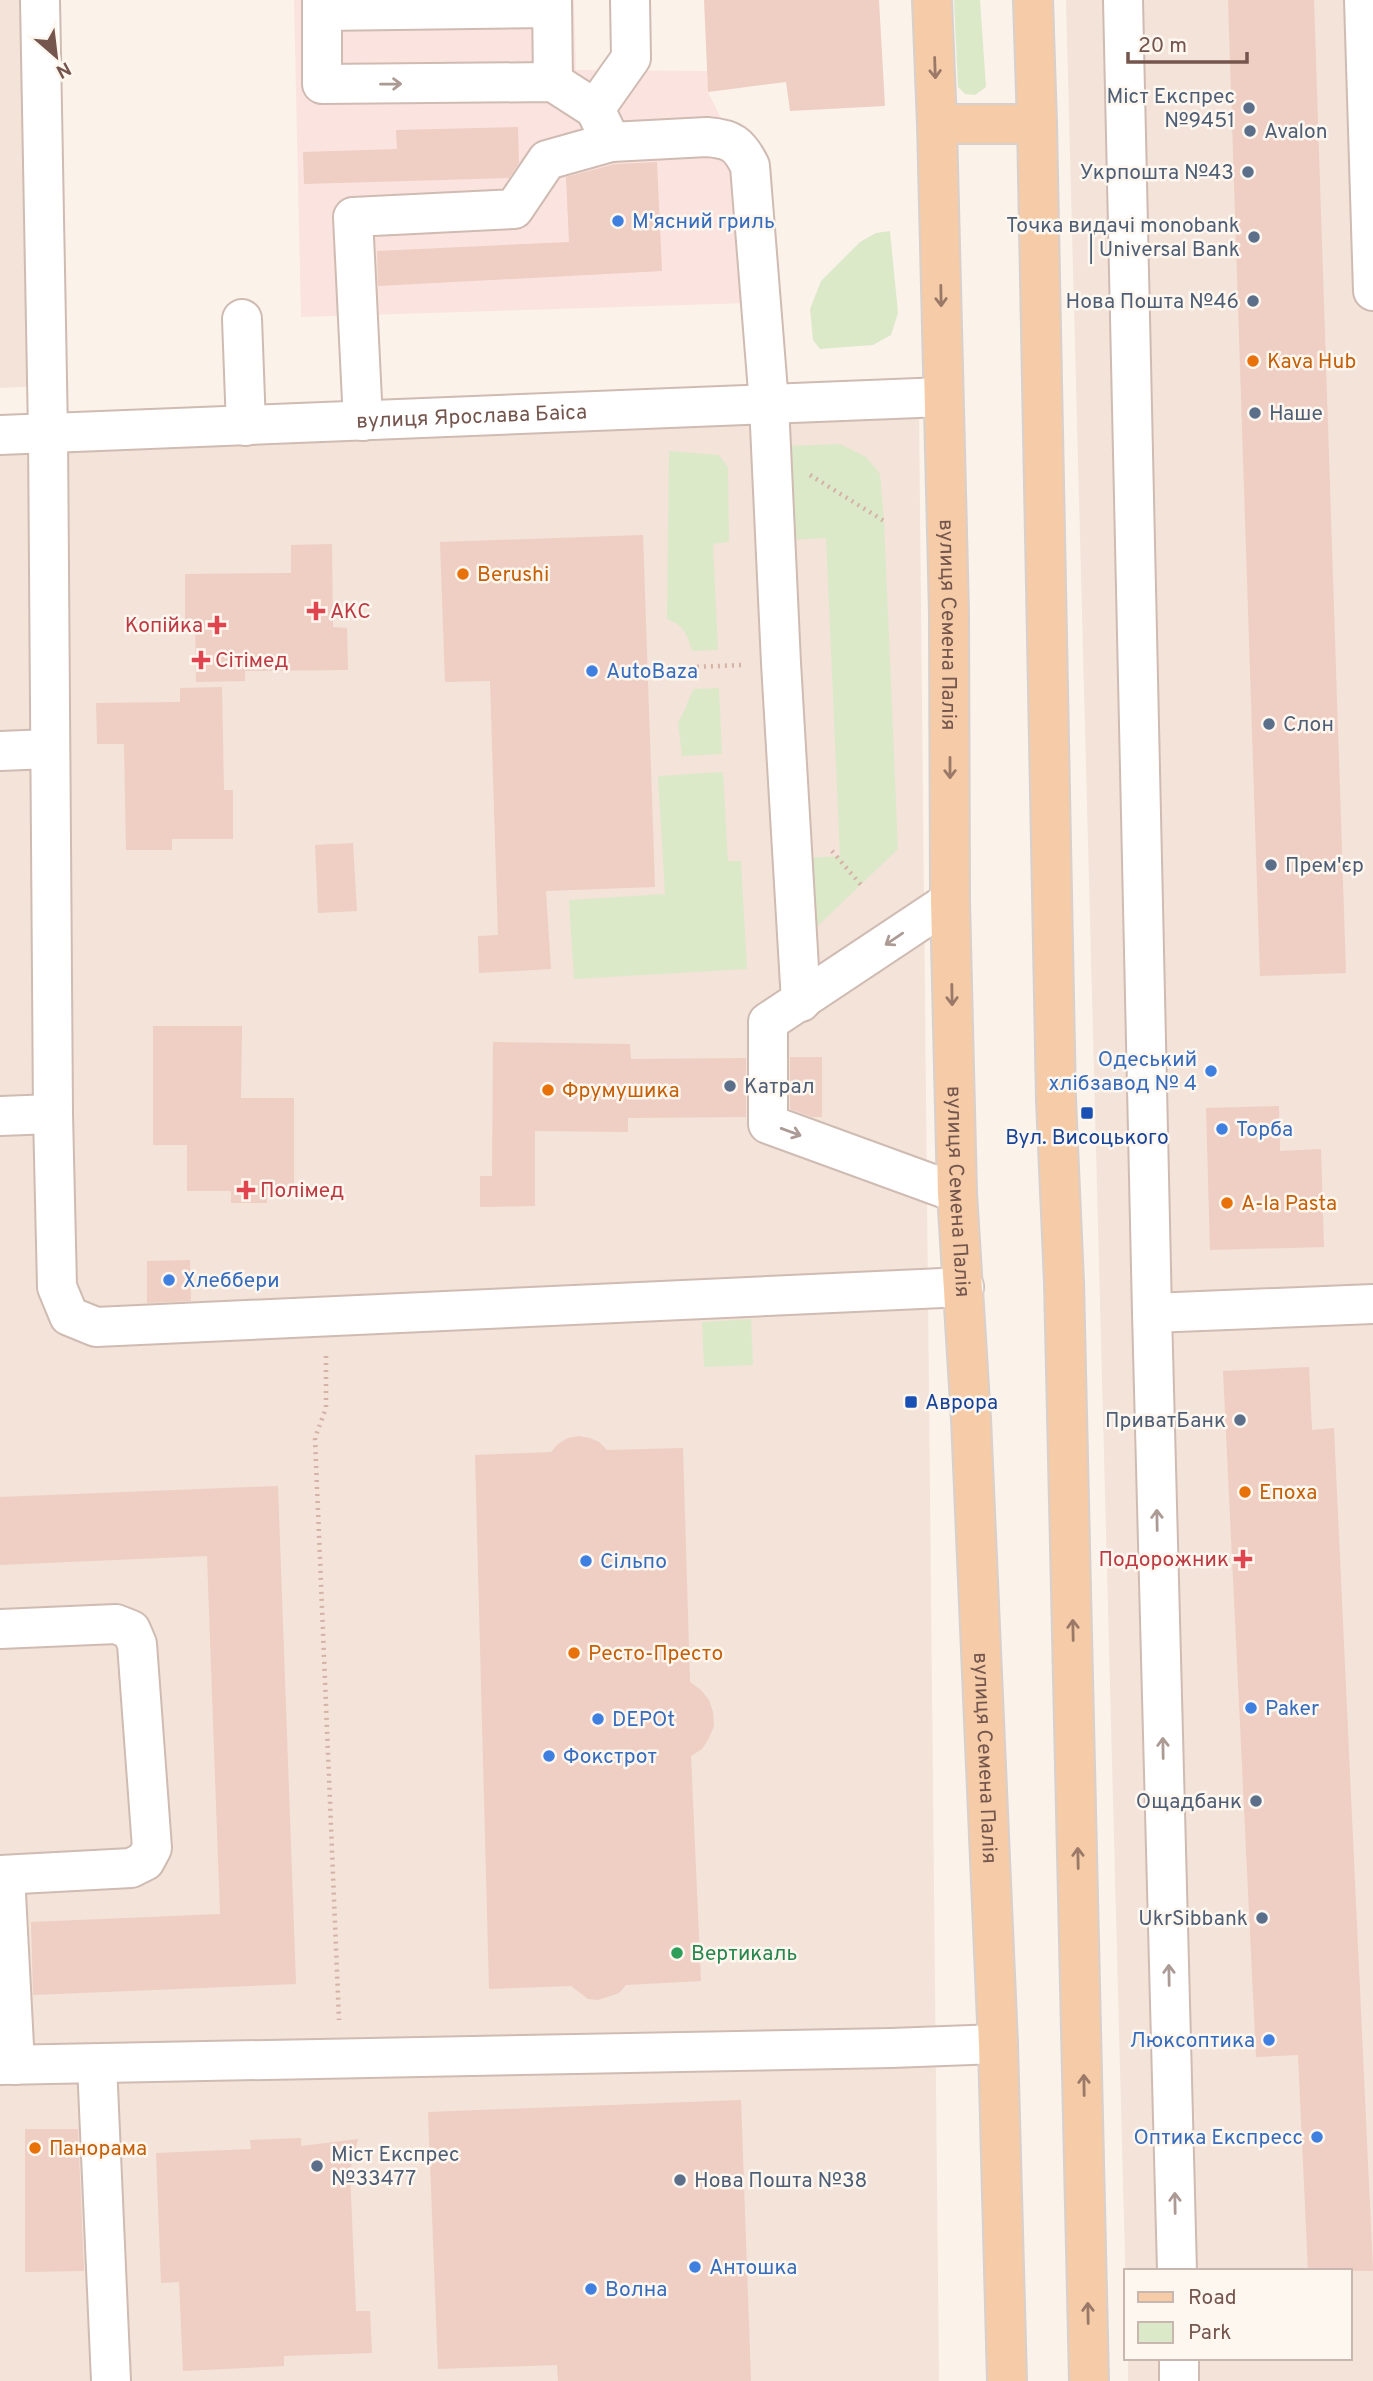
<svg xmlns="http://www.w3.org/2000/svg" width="1373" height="2381" viewBox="0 0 1373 2381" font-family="Overpass,sans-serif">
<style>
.residential{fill:#f3e3d9}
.commercial{fill:#fbe3df}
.green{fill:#dbe9c9}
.building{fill:#efcec3}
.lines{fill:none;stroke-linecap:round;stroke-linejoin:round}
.minor-casing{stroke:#cfbbb2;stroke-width:42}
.major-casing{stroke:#d8d0cd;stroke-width:42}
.path{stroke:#d5b1a6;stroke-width:4.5;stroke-dasharray:2 5;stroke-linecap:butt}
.minor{stroke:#fff;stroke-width:38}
.major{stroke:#f5cca7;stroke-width:38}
.oneway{stroke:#9b7969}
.oneway2{stroke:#ac9a95}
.service-dot{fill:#5c6f8a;stroke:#fef7f0;stroke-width:2.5}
.shop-dot{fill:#3f7fe0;stroke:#fef7f0;stroke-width:2.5}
.food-dot{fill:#e8710a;stroke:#fef7f0;stroke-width:2.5}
.health-dot{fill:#e0444e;stroke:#fef7f0;stroke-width:2.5}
.transit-dot{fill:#1a4fb4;stroke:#fef7f0;stroke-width:2.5}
.leisure-dot{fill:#2e9e5b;stroke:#fef7f0;stroke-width:2.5}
.labels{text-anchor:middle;stroke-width:5;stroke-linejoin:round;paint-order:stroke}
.service-label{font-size:21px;fill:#4e5e75;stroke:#fef7f0;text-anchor:end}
.shop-label{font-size:21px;fill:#366cbe;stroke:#fef7f0;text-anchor:start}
.food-label{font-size:21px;fill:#c56008;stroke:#fef7f0;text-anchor:start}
.street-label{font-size:21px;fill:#75564e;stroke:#fef7f0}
.health-label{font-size:21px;fill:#be3a42;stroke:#fef7f0;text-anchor:start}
.transit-label{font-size:21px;fill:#164399;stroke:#fef7f0}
.leisure-label{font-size:21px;fill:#27864d;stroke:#fef7f0;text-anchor:start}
</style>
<rect width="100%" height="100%" fill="#fbf2ea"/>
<g class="residential">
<path d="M0,0H32L41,386L0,388Z"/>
<path d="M1066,0H1373V2381H1128V2358H1350V2271H1126V2297Z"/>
<path d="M919,412L939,2381H0V451Z"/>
</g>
<path class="commercial" d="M294,0H574L576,70L707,71L708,92L736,149L749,303L301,317Z"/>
<g class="green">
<path d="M954,0H980L986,87L975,95L965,94L958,87Z"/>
<path d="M890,231L898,313L891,335L873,345L820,349L813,340L810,309L821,281L860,242L876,233Z"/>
<path d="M840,444L866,457L880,474L884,521L898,849L801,942L788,859L840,856L826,538L788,540L786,446Z"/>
<path d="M669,451L719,455L728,467L729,542L713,544L718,650L692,651C688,635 683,625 667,619Z"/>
<path d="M719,688L722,754L682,756L678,722C686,710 687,701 694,689Z"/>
<path d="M723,772L728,861H741L747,969L574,979L569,900L665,894L658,776Z"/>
<path d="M751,1319L753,1365L704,1367L702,1322Z"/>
</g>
<g class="building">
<path d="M704,0H879L885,106L790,111L786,82L708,92Z"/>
<path d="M1228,0H1314L1346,973L1260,976Z"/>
<path d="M518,127L519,163L509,178L304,184L303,152L397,149L396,130Z"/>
<path d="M657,162L662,271L378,286L377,251L569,242L566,177L615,164Z"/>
<path d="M643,535L655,887L546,891L551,969L479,973L478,936L498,935L490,681L445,682L440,542Z"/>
<path d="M332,544L333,627L347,628L348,670L245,671V681L196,682L195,620H185V574L291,573V545Z"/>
<path d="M222,687L224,790H233V839H172V850H126L124,744H97L96,703L180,702V688Z"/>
<path d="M353,843L357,911L318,913L315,845Z"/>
<path d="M153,1026H242L241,1098H294V1191L267,1190V1203H231V1191H187V1145H153Z"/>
<path d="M493,1042L630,1044L631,1059L746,1058V1117L628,1118V1132L535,1131V1206L480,1207V1176H492Z"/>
<path d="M790,1057H822V1117H812L790,1109Z"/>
<path d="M1279,1106L1280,1151L1321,1149L1324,1247L1210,1250L1206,1108Z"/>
<path d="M190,1260L191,1301L147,1303V1261Z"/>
<path d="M1309,1367L1312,1430L1334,1428L1373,2271H1308L1298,2055L1256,2057L1223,1371Z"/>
<path d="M579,1436L590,1438L599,1442L607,1450L683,1448L690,1682L701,1690L709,1700L713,1712L714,1726L709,1738L702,1749L691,1756L701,1981L626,1985L619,1993L598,2000L588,1999L571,1986L489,1989L475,1455L551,1452L558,1444L568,1438Z"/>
<path d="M278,1486L296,1984L33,1995L31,1922L220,1914L207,1556L0,1565V1497Z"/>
<path d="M741,2100L751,2381H558L557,2365L438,2369L428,2112Z"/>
<path d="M25,2129H78L84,2271L25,2272Z"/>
<path d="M301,2138V2146L358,2139L350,2172L356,2311H370L372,2353L284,2356V2366L183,2371L179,2282L161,2283L156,2153L251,2149L250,2140Z"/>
</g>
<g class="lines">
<g class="minor-casing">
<g id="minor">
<path d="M40,0L48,433L53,1114L57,1287L69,1316L96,1327L964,1287"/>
<path d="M322,0V84L553,82L595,109L611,142L707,137C732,139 739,144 750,166L769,404L781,663L801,1002"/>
<path d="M552,0L553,82"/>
<path d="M1123,0L1152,1313L1177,2271"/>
<path d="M1364,0L1373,291"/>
<path d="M322,11L552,8"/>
<path d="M595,109L631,58L630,0"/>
<path d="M242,319L246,426"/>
<path d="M363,421L353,217L514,209L547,160L611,142"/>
<path id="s1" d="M0,435L943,397"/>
<path d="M0,751L49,749"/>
<path d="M950,901L768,1022V1124L957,1193"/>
<path d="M0,1116L53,1114"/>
<path d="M1152,1313L1373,1304"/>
<path d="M0,1629L116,1624L131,1630L137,1644L152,1848L145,1861L131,1868L0,1875"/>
<path d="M5,1875L15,2065"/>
<path d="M97,2064L111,2381"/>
<path d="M0,2065L891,2048L998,2044"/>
<path d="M1179,2358V2381"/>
</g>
</g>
<g class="major-casing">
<g id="major">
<path id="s2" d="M932,0L937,124L949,613L950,901L957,1193L971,1419L998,2044L1007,2381"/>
<path d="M1033,0L1037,124L1056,1100L1064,1282L1089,2381"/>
<path d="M937,124H1037"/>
</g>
</g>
<g class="path">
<path d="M810,475L884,521"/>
<path d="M648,669L741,665"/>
<path d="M832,851L861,885"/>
<path d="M326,1356V1408L315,1438L339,2020"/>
</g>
<use href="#minor" class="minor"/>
<use href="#major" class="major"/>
</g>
<defs><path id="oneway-shaft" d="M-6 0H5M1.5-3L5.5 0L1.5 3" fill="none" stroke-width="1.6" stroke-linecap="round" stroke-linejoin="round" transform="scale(1.75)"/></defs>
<g class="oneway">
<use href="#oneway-shaft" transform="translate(935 68) rotate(88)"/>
<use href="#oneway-shaft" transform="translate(941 296) rotate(89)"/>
<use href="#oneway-shaft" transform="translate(950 768) rotate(90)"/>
<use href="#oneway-shaft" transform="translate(952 995) rotate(89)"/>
<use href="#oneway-shaft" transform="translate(1073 1630) rotate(-91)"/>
<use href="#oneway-shaft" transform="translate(1078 1858) rotate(-91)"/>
<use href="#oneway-shaft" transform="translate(1084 2085) rotate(-91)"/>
<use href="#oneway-shaft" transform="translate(1088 2313) rotate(-91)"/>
</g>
<g class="oneway2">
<use href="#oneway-shaft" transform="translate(391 84) rotate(-1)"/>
<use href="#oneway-shaft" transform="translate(894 939) rotate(146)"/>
<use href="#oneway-shaft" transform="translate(791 1132) rotate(20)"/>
<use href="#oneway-shaft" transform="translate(1157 1520) rotate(-91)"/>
<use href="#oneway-shaft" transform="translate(1163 1748) rotate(-91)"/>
<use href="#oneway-shaft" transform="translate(1169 1975) rotate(-91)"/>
<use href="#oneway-shaft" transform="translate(1175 2203) rotate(-91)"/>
</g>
<g class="service-dot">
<circle cx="1249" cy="108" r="7"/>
<circle cx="1250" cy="131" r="7"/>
<circle cx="1248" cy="172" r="7"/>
<circle cx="1254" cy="237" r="7"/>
<circle cx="1253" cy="301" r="7"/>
<circle cx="1255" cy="413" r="7"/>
<circle cx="1269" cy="724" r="7"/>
<circle cx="1271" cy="865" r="7"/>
<circle cx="730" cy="1086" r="7"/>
<circle cx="1240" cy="1420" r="7"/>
<circle cx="1256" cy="1801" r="7"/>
<circle cx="1262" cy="1918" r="7"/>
<circle cx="317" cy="2166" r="7"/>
<circle cx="680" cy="2180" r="7"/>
</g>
<g class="shop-dot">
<circle cx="618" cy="221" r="7"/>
<circle cx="592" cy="671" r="7"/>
<circle cx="1211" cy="1071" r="7"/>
<circle cx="1222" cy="1129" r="7"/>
<circle cx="169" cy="1280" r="7"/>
<circle cx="586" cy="1561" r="7"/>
<circle cx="1251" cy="1708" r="7"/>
<circle cx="598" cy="1719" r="7"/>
<circle cx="549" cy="1756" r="7"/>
<circle cx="1269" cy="2040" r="7"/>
<circle cx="1317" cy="2137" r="7"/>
<circle cx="695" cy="2267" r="7"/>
<circle cx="591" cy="2289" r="7"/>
</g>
<g class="food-dot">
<circle cx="1253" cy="361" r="7"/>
<circle cx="463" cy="574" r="7"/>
<circle cx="548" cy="1090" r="7"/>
<circle cx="1227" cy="1203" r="7"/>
<circle cx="1245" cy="1492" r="7"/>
<circle cx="574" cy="1653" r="7"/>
<circle cx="35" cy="2148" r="7"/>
</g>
<g class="health-dot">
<path d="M312.5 600.5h7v7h7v7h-7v7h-7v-7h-7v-7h7z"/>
<path d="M213.5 614.5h7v7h7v7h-7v7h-7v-7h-7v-7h7z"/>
<path d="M197.5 649.5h7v7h7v7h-7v7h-7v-7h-7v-7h7z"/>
<path d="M242.5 1179.5h7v7h7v7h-7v7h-7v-7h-7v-7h7z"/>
<path d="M1239.5 1548.5h7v7h7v7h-7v7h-7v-7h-7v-7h7z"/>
</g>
<g class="transit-dot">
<rect x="1080" y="1106" width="14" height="14" rx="3.5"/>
<rect x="904" y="1395" width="14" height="14" rx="3.5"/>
</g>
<circle class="leisure-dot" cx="677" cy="1953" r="7"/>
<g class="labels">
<g class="service-label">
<text x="1235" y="103">Міст Експрес<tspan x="1235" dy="24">№9451</tspan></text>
<text x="1264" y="138" text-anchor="start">Avalon</text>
<text x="1234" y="179">Укрпошта №43</text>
<text x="1240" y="232">Точка видачі monobank<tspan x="1240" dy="24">| Universal Bank</tspan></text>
<text x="1239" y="308">Нова Пошта №46</text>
<text x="1269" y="420" text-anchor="start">Наше</text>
<text x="1283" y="731" text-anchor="start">Слон</text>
<text x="1285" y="872" text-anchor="start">Прем'єр</text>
<text x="744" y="1093" text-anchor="start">Катрал</text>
<text x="1226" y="1427">ПриватБанк</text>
<text x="1242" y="1808">Ощадбанк</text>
<text x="1248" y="1925">UkrSibbank</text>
<text x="331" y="2161" text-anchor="start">Міст Експрес<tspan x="331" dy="24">№33477</tspan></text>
<text x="694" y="2187" text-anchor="start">Нова Пошта №38</text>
</g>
<g class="shop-label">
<text x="632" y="228">М'ясний гриль</text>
<text x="606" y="678">AutoBaza</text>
<text x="1197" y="1066" text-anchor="end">Одеський<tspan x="1197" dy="24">хлібзавод № 4</tspan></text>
<text x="1236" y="1136">Торба</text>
<text x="183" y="1287">Хлеббери</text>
<text x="600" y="1568">Сільпо</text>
<text x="1265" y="1715">Paker</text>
<text x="612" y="1726">DEPOt</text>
<text x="563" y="1763">Фокстрот</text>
<text x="1255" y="2047" text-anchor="end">Люксоптика</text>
<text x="1303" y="2144" text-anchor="end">Оптика Експресс</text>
<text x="709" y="2274">Антошка</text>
<text x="605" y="2296">Волна</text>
</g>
<g class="food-label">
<text x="1267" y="368">Kava Hub</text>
<text x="477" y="581">Berushi</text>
<text x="562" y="1097">Фрумушика</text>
<text x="1241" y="1210">A-la Pasta</text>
<text x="1259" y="1499">Епоха</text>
<text x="588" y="1660">Ресто-Престо</text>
<text x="49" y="2155">Панорама</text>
</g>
<g class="street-label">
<text dy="7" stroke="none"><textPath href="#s1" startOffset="472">вулиця Ярослава Баіса</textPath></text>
<text dy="7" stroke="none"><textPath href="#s2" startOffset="625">вулиця Семена Палія</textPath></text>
<text dy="7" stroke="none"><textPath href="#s2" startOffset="1192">вулиця Семена Палія</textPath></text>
<text dy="7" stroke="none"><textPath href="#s2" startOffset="1759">вулиця Семена Палія</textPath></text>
</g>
<g class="health-label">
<text x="330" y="618">АКС</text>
<text x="203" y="632" text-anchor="end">Копійка</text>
<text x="215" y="667">Сітімед</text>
<text x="260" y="1197">Полімед</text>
<text x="1229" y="1566" text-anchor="end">Подорожник</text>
</g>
<g class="transit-label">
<text x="1087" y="1144">Вул. Висоцького</text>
<text x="925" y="1409" text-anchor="start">Аврора</text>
</g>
<g class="leisure-label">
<text x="691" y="1960">Вертикаль</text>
</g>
</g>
<rect x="1124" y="2269" width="228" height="91" fill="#fef7f0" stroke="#c7b7af" stroke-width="2"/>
<rect x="1138" y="2292" width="35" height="10" fill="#f5cca7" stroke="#c7b7af" stroke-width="2"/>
<text x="1188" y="2304" font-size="21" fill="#75564e">Road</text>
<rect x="1138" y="2322" width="35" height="21" fill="#dbe9c9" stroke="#c7b7af" stroke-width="2"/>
<text x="1188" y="2339" font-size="21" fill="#75564e">Park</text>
<g transform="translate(56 56) rotate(152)" stroke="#fef7f0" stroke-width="5" paint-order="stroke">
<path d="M0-5L12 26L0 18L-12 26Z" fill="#75564e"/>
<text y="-10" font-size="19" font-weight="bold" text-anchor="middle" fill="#75564e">N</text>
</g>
<path d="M1128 52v10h119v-10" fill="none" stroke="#75564e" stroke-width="3.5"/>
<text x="1138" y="52" font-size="21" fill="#75564e" stroke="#fef7f0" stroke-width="5" paint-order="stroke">20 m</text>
</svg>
